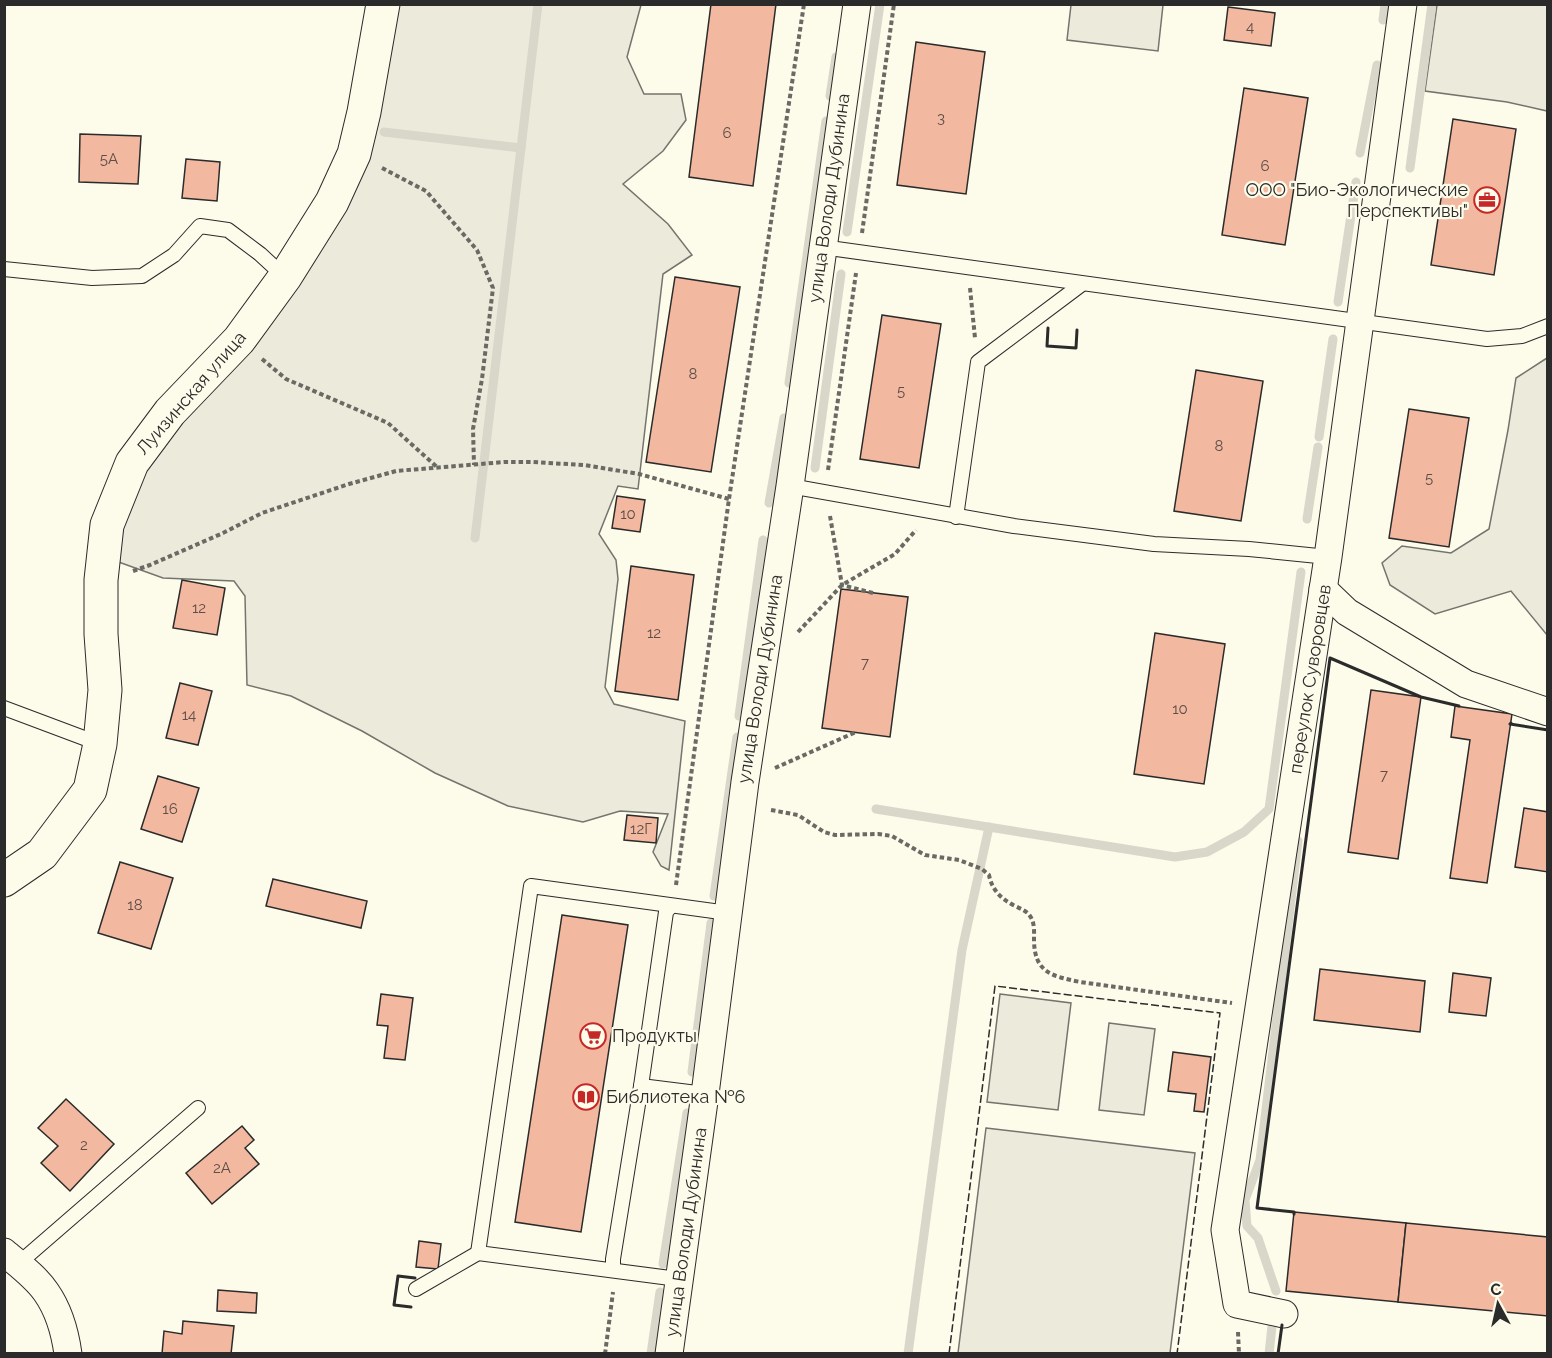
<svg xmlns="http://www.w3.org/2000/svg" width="1552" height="1358" viewBox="0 0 1552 1358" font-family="Raleway,sans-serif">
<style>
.green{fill:#ecebdb;stroke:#74746e;stroke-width:1.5}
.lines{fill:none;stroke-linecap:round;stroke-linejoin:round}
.stream{stroke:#d8d7c9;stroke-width:9}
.building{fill:#f2b8a0;stroke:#2b2b2b;stroke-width:1.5}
.service-casing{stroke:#2b2b2b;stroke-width:16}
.minor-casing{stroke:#2b2b2b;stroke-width:29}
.tertiary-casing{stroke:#2b2b2b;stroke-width:35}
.path{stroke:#6a6964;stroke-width:4;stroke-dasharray:4.5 3;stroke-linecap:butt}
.service{stroke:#fdfbea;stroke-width:14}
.minor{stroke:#fdfbea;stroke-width:27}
.tertiary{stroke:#fdfbea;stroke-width:33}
.fence{stroke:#2b2b2b;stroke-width:1.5;stroke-dasharray:8 3;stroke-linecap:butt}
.wall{stroke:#2b2b2b;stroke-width:3}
.labels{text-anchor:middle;stroke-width:4.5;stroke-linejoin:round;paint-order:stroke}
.number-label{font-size:15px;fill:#5d4e48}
.poi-label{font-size:18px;fill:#2b2b2b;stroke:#fdfbea;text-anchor:start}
.street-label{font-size:18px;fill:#2b2b2b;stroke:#fdfbea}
</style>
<rect width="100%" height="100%" fill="#fdfbea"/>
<g class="green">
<path d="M394,5H641L627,57L644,94H681L686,120L663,151L623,184L668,224L692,255L663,274L638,489L618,486L599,534L616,560L618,579L605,687L614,704L685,721L669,870L661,866L653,852L668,814L620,811L583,822L508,806L435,773L362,731L291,696L247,685L245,596L234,581L163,578L113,560L129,506L147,463L349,192Z"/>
<path d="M1071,5H1163L1158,51L1067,40Z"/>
<path d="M1437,5H1547V111L1507,102L1425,91Z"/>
<path d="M1547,358V635L1511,591L1435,614L1390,585L1382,563L1402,546L1451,553L1489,529L1508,430L1516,378Z"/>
<path d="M1000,994L1071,1003L1058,1110L987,1102Z"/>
<path d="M1109,1023L1155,1029L1144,1115L1099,1110Z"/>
<path d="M986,1128L1195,1153L1170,1353H958Z"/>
</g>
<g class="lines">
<g class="stream">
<path d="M1383,20L1385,4"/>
<path d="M830,96L836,57"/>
<path d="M384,132L521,148"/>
<path d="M1360,153L1377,65"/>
<path d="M1410,168L1432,4"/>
<path d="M847,232L880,4"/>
<path d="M1338,302L1356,182"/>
<path d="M789,383L826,121"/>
<path d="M1319,437L1333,339"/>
<path d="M815,468L841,274"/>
<path d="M769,503L784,418"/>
<path d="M1307,519L1318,447"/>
<path d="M475,538L538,4"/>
<path d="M739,716L763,540"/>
<path d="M876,809L1175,857L1207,852L1244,832L1269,809L1301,572"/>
<path d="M714,896L737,737"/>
<path d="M692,1072L711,923"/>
<path d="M663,1264L687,1113"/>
<path d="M1276,1291L1258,1238L1247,1226L1245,1200L1260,1160L1298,841"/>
<path d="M651,1354L660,1292"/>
<path d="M908,1354L962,950L989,827"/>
<path d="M1269,1354L1272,1326"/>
</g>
</g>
<g class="building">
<path d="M711,4H776L753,186L689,177Z"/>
<path d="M1228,7L1275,13L1271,46L1224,40Z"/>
<path d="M916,42L985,52L966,194L897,185Z"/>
<path d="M1244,88L1308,98L1285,245L1222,235Z"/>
<path d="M1453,119L1516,129L1494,275L1431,265Z"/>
<path d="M80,134L141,136L138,184L79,182Z"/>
<path d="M186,159L220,162L217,201L182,198Z"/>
<path d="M675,277L740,287L711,472L646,462Z"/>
<path d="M882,315L941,324L919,468L860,459Z"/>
<path d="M1196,370L1263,381L1241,521L1174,511Z"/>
<path d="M1409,409L1469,418L1449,547L1389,538Z"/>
<path d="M617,496L645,500L640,532L612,528Z"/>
<path d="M631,566L694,575L678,700L615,691Z"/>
<path d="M182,580L225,588L217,635L173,628Z"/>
<path d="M841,589L908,597L890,737L822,728Z"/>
<path d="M1155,633L1225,644L1204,784L1134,774Z"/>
<path d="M180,683L212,691L198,745L166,738Z"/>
<path d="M1371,690L1421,697L1398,859L1348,852Z"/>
<path d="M1455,706L1512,714L1487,883L1450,878L1470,740L1451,737Z"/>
<path d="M158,776L199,788L182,842L141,829Z"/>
<path d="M1524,808L1548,812V872L1515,867Z"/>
<path d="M627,815L658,818L656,843L624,840Z"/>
<path d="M120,862L173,878L151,949L98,933Z"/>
<path d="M273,879L367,901L361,928L266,906Z"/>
<path d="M562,915L628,925L581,1232L515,1222Z"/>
<path d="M1320,969L1425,981L1420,1032L1314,1020Z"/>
<path d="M1453,973L1491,978L1486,1016L1449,1012Z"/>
<path d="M381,994L413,998L405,1060L384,1058L388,1026L377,1025Z"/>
<path d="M1173,1052L1211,1057L1204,1112L1194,1111L1196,1094L1168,1091Z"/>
<path d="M66,1099L114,1144L70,1191L41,1163L58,1146L38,1128Z"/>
<path d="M242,1126L254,1140L245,1148L259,1164L212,1204L186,1173Z"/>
<path d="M1294,1212L1406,1223L1398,1302L1286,1291Z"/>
<path d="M1406,1223L1548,1237V1316L1398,1302Z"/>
<path d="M419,1241L441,1244L438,1269L416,1267Z"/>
<path d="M218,1290L257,1293L256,1313L217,1311Z"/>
<path d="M183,1321L234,1326L231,1354H162L164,1331L182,1334Z"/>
</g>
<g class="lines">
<g class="service-casing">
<g id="service">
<path d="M822,247L1487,339L1522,336L1548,326"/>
<path d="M4,269L92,278L142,276L174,255L200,226L228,230L260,254L285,277"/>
<path d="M790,486L1014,526L1154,544L1249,549L1328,557"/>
<path d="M956,517L978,362L1082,284"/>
<path d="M4,708L100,744"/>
<path d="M641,1086L705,1094"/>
<path d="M18,1264L198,1108"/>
<path d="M613,1270V1259L641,1086L666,912L671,906"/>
<path d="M678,1279L478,1253L531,886L728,913"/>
<path d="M416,1289L478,1253"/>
</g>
</g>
<g class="minor-casing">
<g id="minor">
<path d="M1323,589L1347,612L1466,684L1548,712"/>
<path d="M4,1252C18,1264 36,1277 46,1292C58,1309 65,1332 68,1354"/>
<path d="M1284,1314L1237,1304L1225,1230L1328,557L1403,4"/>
<path d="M669,1354L705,1094L745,782L790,486L857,4"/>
</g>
</g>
<g class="tertiary-casing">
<path id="tertiary" d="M4,880L42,854L90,790L100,744L105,690L101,634V580L107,525L132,463L170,412L239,340L285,277L332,202L354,154L364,112L383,4"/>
</g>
<g class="path">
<path d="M382,168L426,191L477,250L493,288L482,379L473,429L474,465"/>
<path d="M862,233L894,4"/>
<path d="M970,288L975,338"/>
<path d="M262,359L286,379L388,423L437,467"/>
<path d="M828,470L856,273"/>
<path d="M830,516L842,585L873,593"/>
<path d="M133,571L150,565L223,533L262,513L349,484L396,471L504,462H532L584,465L639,474L729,499"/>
<path d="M798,632L842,585L895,554L916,530"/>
<path d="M775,768L856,732"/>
<path d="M771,810L798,815L824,832L835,835L878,834L892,836L925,855L959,860L982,869L989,875C992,890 1001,899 1015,906C1021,909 1027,911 1030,916C1035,923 1034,932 1034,939C1034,973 1052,976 1080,982L1232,1003"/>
<path d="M676,885L729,499L804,4"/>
<path d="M1238,1332L1239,1354"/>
<path d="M605,1354L613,1292"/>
</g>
<use href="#service" class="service"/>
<use href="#minor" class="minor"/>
<use href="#tertiary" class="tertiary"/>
<path class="fence" d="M949,1354L995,986L1220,1013L1177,1354"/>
<g class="wall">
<path d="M1048,328L1047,346L1076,348L1077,330"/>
<path d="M1511,723L1510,724L1548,730"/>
<path d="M1294,1214V1212L1257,1208L1330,658L1421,697L1459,706"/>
<path d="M411,1307L394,1305L398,1276L415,1278"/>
<path d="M1278,1354L1282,1325"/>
</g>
</g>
<defs>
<g id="office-ring" transform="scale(1.35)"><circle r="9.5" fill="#fdfbea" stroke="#c62828" stroke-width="1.5"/><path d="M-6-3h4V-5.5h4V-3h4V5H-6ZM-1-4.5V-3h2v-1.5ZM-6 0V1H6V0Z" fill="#c62828"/></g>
<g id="supermarket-ring" transform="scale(1.35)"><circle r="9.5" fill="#fdfbea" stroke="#c62828" stroke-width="1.5"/><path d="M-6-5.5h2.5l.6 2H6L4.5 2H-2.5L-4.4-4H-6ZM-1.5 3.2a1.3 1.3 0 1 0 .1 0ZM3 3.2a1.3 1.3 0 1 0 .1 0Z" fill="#c62828"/></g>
<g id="library-ring" transform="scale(1.35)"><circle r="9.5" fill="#fdfbea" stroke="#c62828" stroke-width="1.5"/><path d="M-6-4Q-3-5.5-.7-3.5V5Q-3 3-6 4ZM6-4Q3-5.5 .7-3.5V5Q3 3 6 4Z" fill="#c62828"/></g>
</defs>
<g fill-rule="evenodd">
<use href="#office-ring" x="1487" y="200"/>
<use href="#supermarket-ring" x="593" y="1036"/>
<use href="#library-ring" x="586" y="1097"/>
</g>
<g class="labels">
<g class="number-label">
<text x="1250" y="32">4</text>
<text x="941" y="123">3</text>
<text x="727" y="138">6</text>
<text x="109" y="164">5А</text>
<text x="1265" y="171">6</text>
<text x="693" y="379">8</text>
<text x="901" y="396">5</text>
<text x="1219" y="451">8</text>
<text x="1429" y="483">5</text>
<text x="628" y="519">10</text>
<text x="199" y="613">12</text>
<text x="654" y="638">12</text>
<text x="865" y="668">7</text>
<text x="1180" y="714">10</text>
<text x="189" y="720">14</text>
<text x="1384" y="780">7</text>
<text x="170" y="814">16</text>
<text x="641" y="834">12Г</text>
<text x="135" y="910">18</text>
<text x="84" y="1150">2</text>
<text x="222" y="1173">2А</text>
</g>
<g class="poi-label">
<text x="1468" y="196" text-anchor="end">ООО "Био-Экологические<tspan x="1468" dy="21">Перспективы"</tspan></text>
<text x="612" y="1042">Продукты</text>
<text x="606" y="1103">Библиотека №6</text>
</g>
<g class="street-label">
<text transform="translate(829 198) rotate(-82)" y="6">улица Володи Дубинина</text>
<text transform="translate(191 393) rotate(-49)" y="6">Луизинская улица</text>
<text transform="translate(760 679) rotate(-81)" y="6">улица Володи Дубинина</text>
<text transform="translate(1310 679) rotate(-81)" y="6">переулок Суворовцев</text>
<text transform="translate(686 1232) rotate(-82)" y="6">улица Володи Дубинина</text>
</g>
</g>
<rect width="1552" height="1358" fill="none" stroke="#2b2b2b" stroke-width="12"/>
<g transform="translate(1498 1304) rotate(352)" stroke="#fdfbea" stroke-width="4.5" paint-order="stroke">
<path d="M0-4.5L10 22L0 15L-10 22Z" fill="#2b2b2b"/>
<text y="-9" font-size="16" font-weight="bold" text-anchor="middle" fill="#2b2b2b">С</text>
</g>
</svg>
